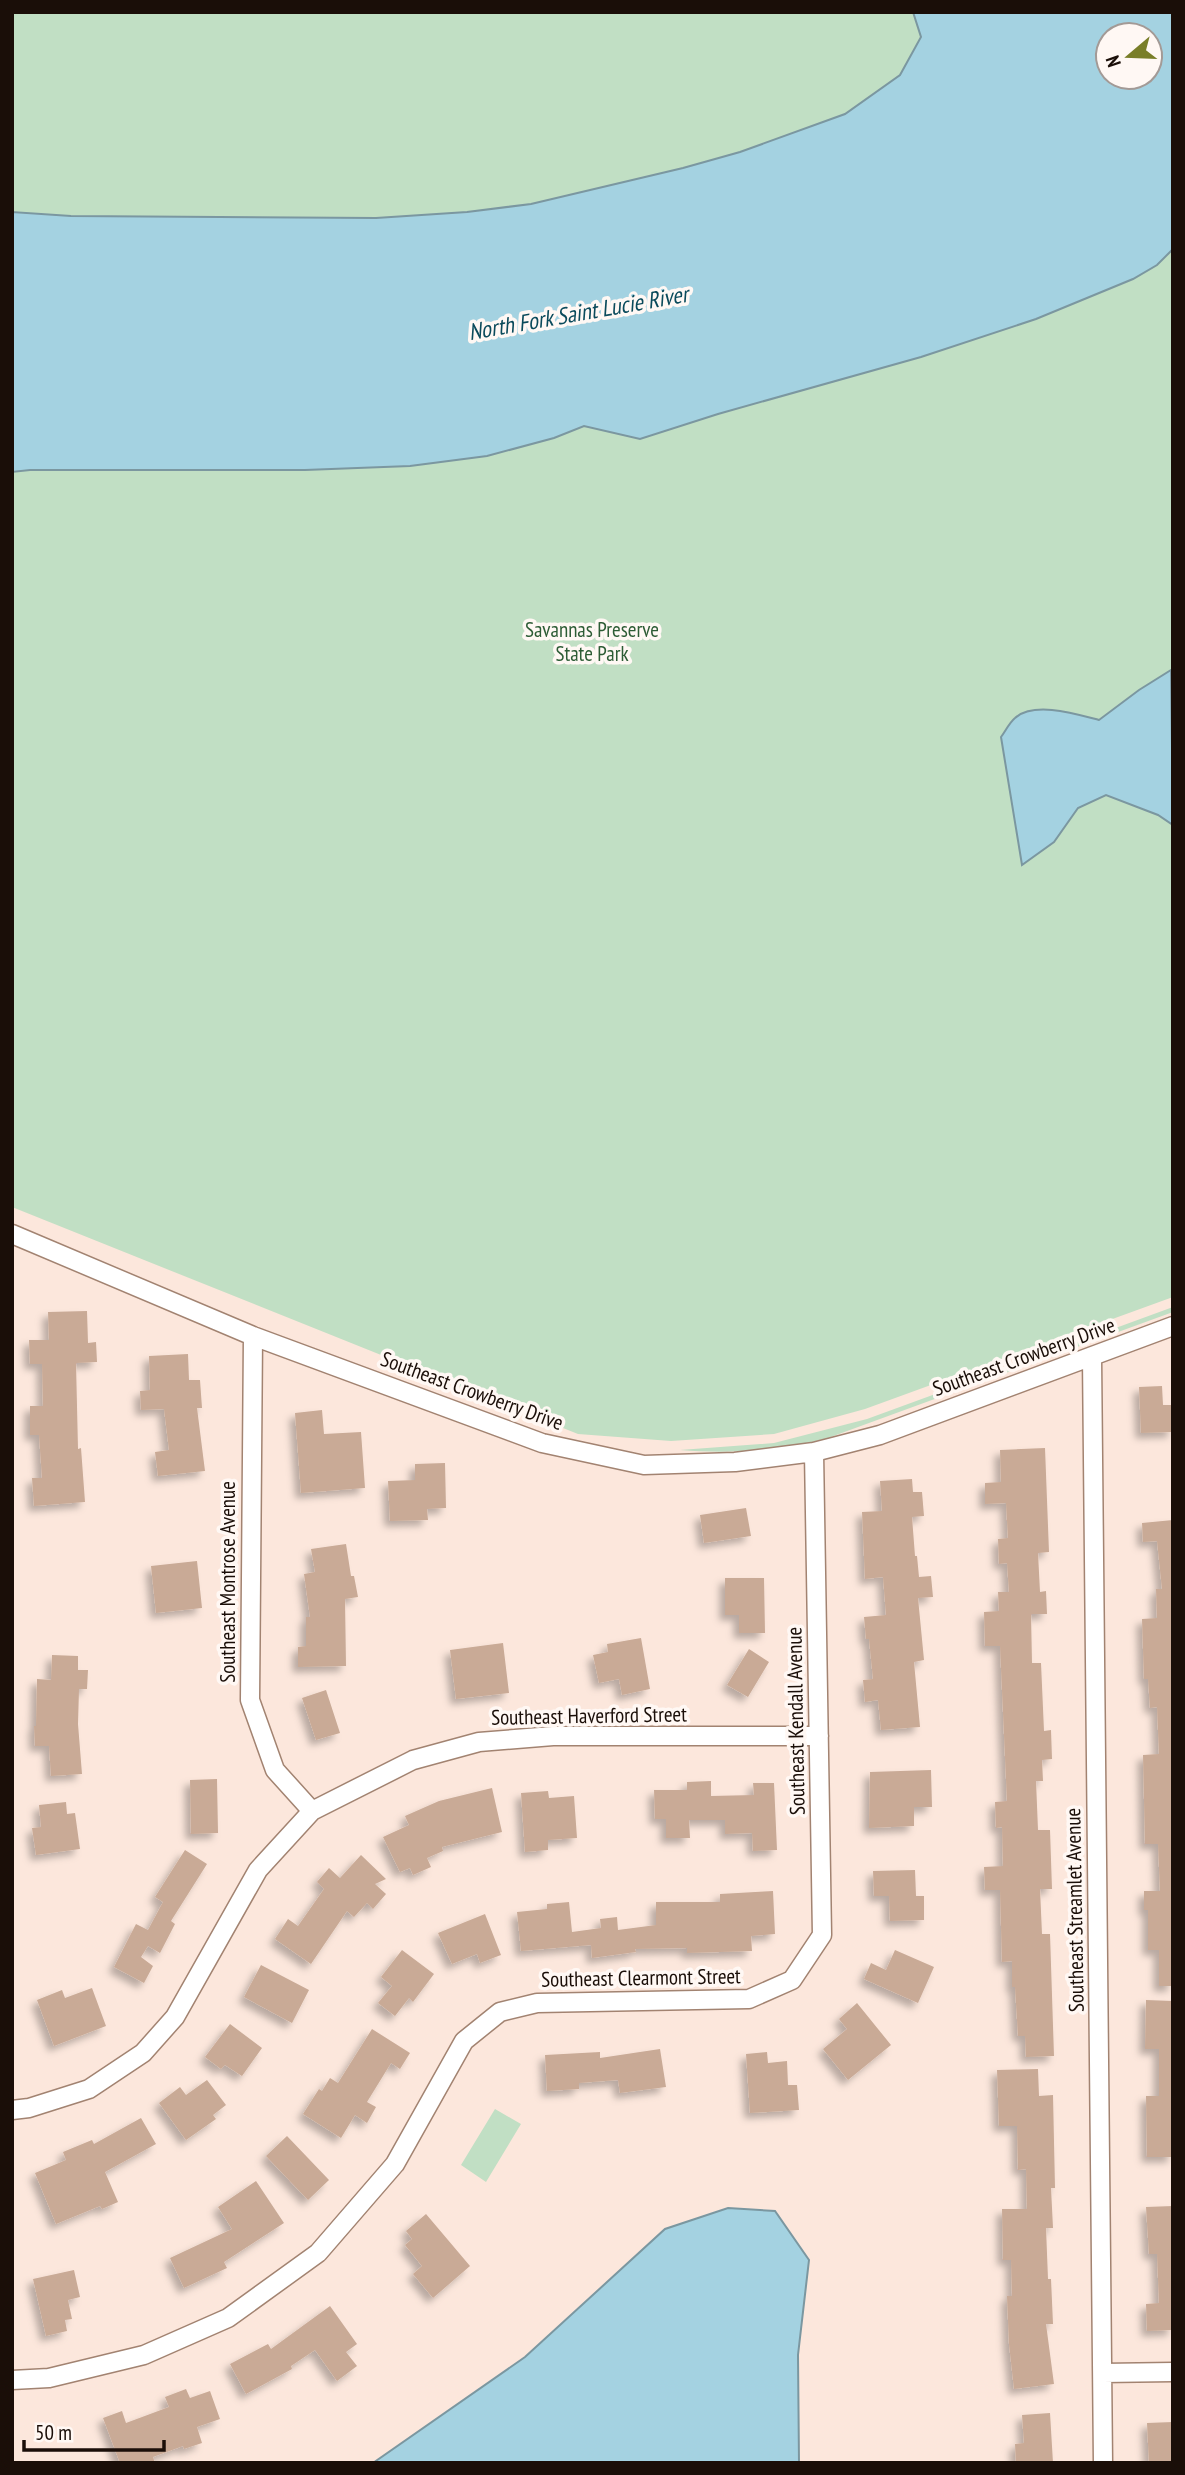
<svg xmlns="http://www.w3.org/2000/svg" width="1185" height="2475" viewBox="0 0 1185 2475" font-family="'PT Sans Narrow',sans-serif">
<style>
.green{fill:#c1dfc4;fill-rule:evenodd}
.water{fill:#a4d2e1;stroke:#7b97a0;stroke-width:2;fill-rule:evenodd}
.building{fill:#c9aa96;filter:url(#shadow)}
.lines{fill:none;stroke-linecap:round;stroke-linejoin:round}
.street-casing{stroke:#a28371;stroke-width:21}
.street{stroke:#fff;stroke-width:18}
.labels{text-anchor:middle;stroke-width:7;stroke-linejoin:round;paint-order:stroke}
.park-label{font-size:21px;fill:#2d5c35;stroke:#fff8f4}
.street-label{font-size:21px;fill:#1a0e08;stroke:#fff8f4}
.water-label{font-size:23px;font-style:italic;fill:#0a4a5b;stroke:#fff8f4}
</style>
<defs>
<filter id="shadow"><feDropShadow dx="-5.5" dy="5.5" stdDeviation="3.5" flood-color="#0004"/></filter>
</defs>
<rect width="100%" height="100%" fill="#fce7dc"/>
<!-- green -->
<path class="green" d="M 12,12 L 1173,12 L 1173,1297 L 865,1409 L 774,1434 L 671,1441 L 578,1434 L 12,1207 ZM 1108,35 L 1150,35 L 1150,77 L 1108,77 Z
M 1173,1307 L 1173,1312 L 828,1438 C 780,1451 729,1454 680,1450 L 774,1443 L 867,1419 Z
M 495,2109 L 521,2124 L 486,2182 L 461,2165 Z"/>
<!-- water -->
<path class="water" d="M 913,12 L 1173,12 L 1173,249 L 1157,265 L 1133,279 L 1036,319 L 921,357 L 718,414 L 640,439 L 584,426 L 554,438 L 487,456 L 410,466 L 305,470 L 30,470 L 12,472 L 12,212 L 71,216 L 376,218 L 467,212 L 531,204 L 683,168 L 740,152 L 845,114 L 900,75 L 921,37 ZM 1108,35 L 1150,35 L 1150,77 L 1108,77 Z
M 1171,670 L 1173,825 L 1158,815 L 1106,795 L 1078,808 L 1054,842 L 1022,865 L 1001,737 C 1005,732 1009,723 1015,718 C 1034,701 1076,714 1099,720 L 1139,690 Z
M 728,2208 L 775,2211 L 809,2260 L 798,2355 L 799,2463 L 373,2463 L 525,2357 L 665,2229 Z"/>
<!-- building -->
<path class="building" d="M 87,1311 L 88,1343 L 96,1342 L 97,1362 L 76,1363 L 78,1449 L 81,1448 L 85,1502 L 34,1506 L 32,1478 L 42,1478 L 39,1435 L 30,1435 L 30,1406 L 43,1406 L 42,1364 L 30,1364 L 29,1340 L 49,1340 L 48,1312 Z
M 188,1354 L 189,1380 L 200,1380 L 202,1408 L 197,1408 L 205,1471 L 158,1476 L 155,1452 L 169,1450 L 164,1409 L 141,1410 L 140,1391 L 150,1390 L 149,1356 Z
M 1162,1386 L 1163,1405 L 1173,1405 L 1173,1432 L 1141,1433 L 1139,1387 Z
M 322,1410 L 324,1434 L 361,1432 L 365,1488 L 301,1493 L 295,1413 Z
M 1045,1448 L 1049,1552 L 1038,1553 L 1040,1592 L 1046,1591 L 1047,1614 L 1031,1614 L 1032,1663 L 1041,1663 L 1044,1731 L 1051,1730 L 1052,1759 L 1042,1760 L 1043,1781 L 1036,1781 L 1038,1830 L 1050,1830 L 1052,1889 L 1040,1889 L 1042,1934 L 1050,1934 L 1054,2056 L 1026,2057 L 1025,2036 L 1018,2036 L 1015,1987 L 1012,1987 L 1012,1961 L 1002,1962 L 1000,1890 L 985,1890 L 984,1867 L 1003,1866 L 1002,1827 L 996,1828 L 995,1802 L 1007,1801 L 1000,1646 L 985,1646 L 984,1612 L 999,1611 L 998,1592 L 1009,1592 L 1007,1563 L 999,1564 L 998,1539 L 1008,1538 L 1006,1503 L 985,1504 L 985,1483 L 1001,1482 L 1000,1450 Z
M 445,1463 L 446,1508 L 427,1509 L 428,1520 L 390,1521 L 388,1481 L 415,1480 L 415,1464 Z
M 912,1479 L 913,1492 L 922,1492 L 924,1516 L 912,1517 L 915,1556 L 917,1556 L 919,1577 L 931,1576 L 933,1597 L 918,1598 L 924,1660 L 914,1662 L 920,1727 L 881,1730 L 878,1700 L 865,1702 L 863,1680 L 873,1679 L 869,1639 L 866,1639 L 864,1617 L 886,1615 L 883,1577 L 865,1579 L 862,1512 L 882,1511 L 880,1481 Z
M 746,1508 L 751,1536 L 704,1543 L 700,1515 Z
M 1173,1520 L 1173,1986 L 1159,1986 L 1159,1950 L 1148,1950 L 1148,1910 L 1144,1910 L 1144,1891 L 1160,1891 L 1158,1844 L 1145,1844 L 1143,1755 L 1159,1754 L 1157,1707 L 1150,1708 L 1148,1679 L 1144,1679 L 1142,1619 L 1157,1618 L 1156,1589 L 1162,1589 L 1157,1541 L 1143,1542 L 1142,1523 Z
M 346,1544 L 351,1576 L 354,1576 L 358,1597 L 345,1599 L 346,1666 L 298,1667 L 298,1647 L 306,1646 L 306,1617 L 310,1617 L 304,1574 L 315,1572 L 311,1549 Z
M 197,1561 L 202,1608 L 156,1613 L 151,1566 Z
M 725,1578 L 764,1578 L 765,1633 L 739,1633 L 739,1615 L 725,1615 Z
M 641,1638 L 650,1689 L 622,1695 L 619,1679 L 599,1683 L 593,1655 L 608,1652 L 607,1644 Z
M 503,1643 L 509,1693 L 456,1699 L 450,1650 Z
M 749,1649 L 769,1662 L 748,1697 L 727,1685 Z
M 52,1655 L 78,1656 L 78,1670 L 88,1670 L 87,1689 L 79,1689 L 78,1724 L 82,1774 L 51,1776 L 49,1746 L 35,1746 L 34,1726 L 36,1726 L 37,1679 L 51,1680 Z
M 326,1690 L 340,1733 L 316,1740 L 302,1698 Z
M 931,1770 L 932,1807 L 914,1807 L 914,1826 L 869,1828 L 870,1772 Z
M 217,1779 L 218,1833 L 191,1834 L 190,1780 Z
M 711,1781 L 711,1796 L 754,1795 L 753,1783 L 774,1783 L 777,1850 L 753,1851 L 752,1833 L 725,1834 L 725,1820 L 689,1820 L 690,1838 L 666,1838 L 666,1819 L 655,1819 L 654,1790 L 687,1790 L 687,1782 Z
M 492,1788 L 502,1832 L 442,1847 L 443,1851 L 427,1858 L 431,1867 L 413,1875 L 410,1868 L 400,1872 L 383,1837 L 409,1825 L 405,1816 L 439,1801 Z
M 548,1791 L 549,1798 L 574,1796 L 577,1838 L 548,1840 L 548,1850 L 525,1852 L 521,1793 Z
M 66,1802 L 67,1814 L 75,1813 L 80,1849 L 36,1855 L 32,1828 L 41,1827 L 39,1805 Z
M 185,1850 L 207,1864 L 171,1921 L 175,1924 L 160,1953 L 148,1946 L 141,1957 L 153,1966 L 144,1983 L 114,1967 L 136,1924 L 148,1930 L 163,1902 L 155,1897 Z
M 361,1855 L 386,1879 L 375,1884 L 386,1894 L 373,1909 L 367,1903 L 354,1917 L 347,1911 L 311,1964 L 275,1939 L 288,1919 L 298,1926 L 324,1889 L 317,1882 L 329,1868 L 340,1878 Z
M 915,1870 L 916,1896 L 924,1896 L 924,1920 L 890,1921 L 889,1896 L 874,1896 L 873,1871 Z
M 773,1891 L 775,1934 L 751,1936 L 752,1951 L 687,1953 L 687,1948 L 635,1949 L 636,1952 L 592,1958 L 591,1945 L 521,1951 L 517,1912 L 547,1909 L 547,1904 L 569,1902 L 572,1932 L 601,1928 L 600,1919 L 617,1917 L 618,1930 L 656,1925 L 656,1902 L 720,1902 L 720,1894 Z
M 485,1914 L 501,1955 L 480,1963 L 477,1954 L 452,1964 L 438,1933 Z
M 402,1950 L 434,1974 L 413,2002 L 409,1998 L 395,2016 L 378,2003 L 392,1986 L 381,1977 Z
M 895,1950 L 934,1967 L 918,2003 L 864,1979 L 871,1963 L 886,1970 Z
M 261,1965 L 309,1990 L 292,2023 L 244,1997 Z
M 92,1988 L 106,2026 L 54,2046 L 37,2000 L 62,1990 L 65,1998 Z
M 1146,2000 L 1173,2001 L 1173,2157 L 1147,2157 L 1146,2096 L 1159,2096 L 1159,2049 L 1145,2049 Z
M 857,2003 L 891,2045 L 848,2080 L 823,2049 L 847,2029 L 839,2019 Z
M 230,2024 L 262,2048 L 242,2076 L 225,2065 L 221,2069 L 205,2057 Z
M 372,2029 L 410,2053 L 400,2069 L 391,2063 L 367,2102 L 376,2107 L 367,2123 L 355,2115 L 341,2138 L 303,2114 L 319,2089 L 322,2091 L 330,2078 L 338,2083 Z
M 660,2049 L 666,2087 L 620,2093 L 618,2080 L 579,2083 L 579,2089 L 547,2091 L 545,2055 L 600,2052 L 600,2058 Z
M 767,2052 L 768,2063 L 787,2061 L 788,2085 L 797,2085 L 799,2110 L 750,2113 L 746,2054 Z
M 1038,2069 L 1039,2096 L 1053,2095 L 1055,2188 L 1051,2188 L 1053,2228 L 1046,2228 L 1048,2279 L 1051,2279 L 1053,2324 L 1046,2324 L 1054,2384 L 1014,2389 L 1009,2344 L 1007,2296 L 1012,2296 L 1011,2260 L 1003,2260 L 1002,2209 L 1027,2209 L 1026,2169 L 1018,2170 L 1017,2126 L 999,2126 L 997,2070 Z
M 207,2080 L 226,2105 L 213,2115 L 216,2119 L 186,2140 L 159,2103 L 180,2087 L 186,2095 Z
M 141,2118 L 156,2144 L 105,2172 L 118,2202 L 102,2209 L 100,2206 L 56,2224 L 35,2173 L 66,2160 L 63,2152 L 92,2140 L 94,2144 Z
M 287,2136 L 329,2180 L 308,2200 L 266,2156 Z
M 256,2181 L 284,2223 L 224,2262 L 227,2268 L 184,2288 L 170,2258 L 232,2229 L 218,2207 Z
M 1173,2206 L 1173,2330 L 1147,2331 L 1146,2304 L 1159,2303 L 1157,2254 L 1149,2254 L 1146,2207 Z
M 426,2214 L 470,2266 L 433,2298 L 413,2274 L 422,2266 L 405,2245 L 412,2239 L 406,2231 Z
M 74,2270 L 80,2297 L 68,2300 L 72,2319 L 65,2320 L 67,2331 L 46,2336 L 33,2279 Z
M 330,2306 L 357,2344 L 346,2352 L 357,2366 L 337,2381 L 315,2350 L 291,2366 L 292,2369 L 246,2394 L 230,2364 L 268,2344 L 271,2349 Z
M 186,2389 L 190,2398 L 210,2391 L 220,2419 L 197,2427 L 202,2443 L 184,2449 L 183,2446 L 153,2457 L 155,2463 L 120,2463 L 103,2418 L 122,2411 L 126,2423 L 169,2407 L 165,2397 Z
M 1050,2413 L 1053,2463 L 1016,2463 L 1015,2444 L 1024,2443 L 1022,2415 Z
M 1173,2422 L 1173,2463 L 1149,2463 L 1147,2423 Z"/>
<g class="lines">
<defs>
<path id="street" d="M 12,1234 L 253,1336 L 542,1443 L 644,1465 L 735,1462 L 814,1452 L 880,1435 L 1173,1326
M 253,1336 L 250,1700 L 275,1770 L 312,1811
M 1092,1357 L 1103,2463
M 12,2110 L 29,2108 L 89,2089 L 143,2053 L 175,2017 L 258,1870 L 312,1811 L 413,1760 L 479,1742 L 553,1736 L 819,1736
M 1103,2373 L 1173,2372
M 12,2380 L 49,2378 L 144,2355 L 228,2318 L 318,2253 L 395,2164 L 464,2041 L 500,2012 L 537,2003 L 749,1999 L 792,1980 L 822,1935 L 814,1452"/>
</defs>
<!-- street casing -->
<use href="#street" class="street-casing"/>
<!-- street -->
<use href="#street" class="street"/>
</g>
<g class="labels">
<!-- park labels -->
<g class="park-label">
<text x="592" y="637">Savannas Preserve<tspan x="592" dy="24">State Park</tspan></text>
</g>
<!-- street labels -->
<g class="street-label">
<text transform="translate(1024 1357) rotate(-20)" y="7">Southeast Crowberry Drive</text>
<text transform="translate(472 1391) rotate(20)" y="7">Southeast Crowberry Drive</text>
<text transform="translate(228 1582) rotate(-90)" y="7">Southeast Montrose Avenue</text>
<text transform="translate(589 1716) rotate(-1)" y="7">Southeast Haverford Street</text>
<text transform="translate(796 1721) rotate(-91)" y="7">Southeast Kendall Avenue</text>
<text transform="translate(1075 1910) rotate(-91)" y="7">Southeast Streamlet Avenue</text>
<text transform="translate(641 1978) rotate(-1)" y="7">Southeast Clearmont Street</text>
</g>
<!-- water labels -->
<g class="water-label">
<text transform="translate(578 313) rotate(-10)" y="8">North Fork Saint Lucie River</text>
</g>
</g>
<!-- border -->
<rect width="1185" height="2475" fill="none" stroke="#1a0e08" stroke-width="28"/>
<!-- north arrow -->
<g transform="translate(1129 56) rotate(251)"><circle r="33" fill="#fff8f4" stroke="#a39a96" stroke-width="2"/>
<path d="M0-5L12 26L0 18L-12 26Z" fill="#797e28"/>
<text y="-10" font-size="19" font-weight="bold" text-anchor="middle" fill="#1a0e08">N</text>
</g>
<!-- scale -->
<path d="M24 2440v10h140v-10" fill="none" stroke="#1a0e08" stroke-width="3.5"/>
<text x="35" y="2440" font-size="21" fill="#1a0e08" stroke="#fff8f4" stroke-width="5" paint-order="stroke">50 m</text>
</svg>
